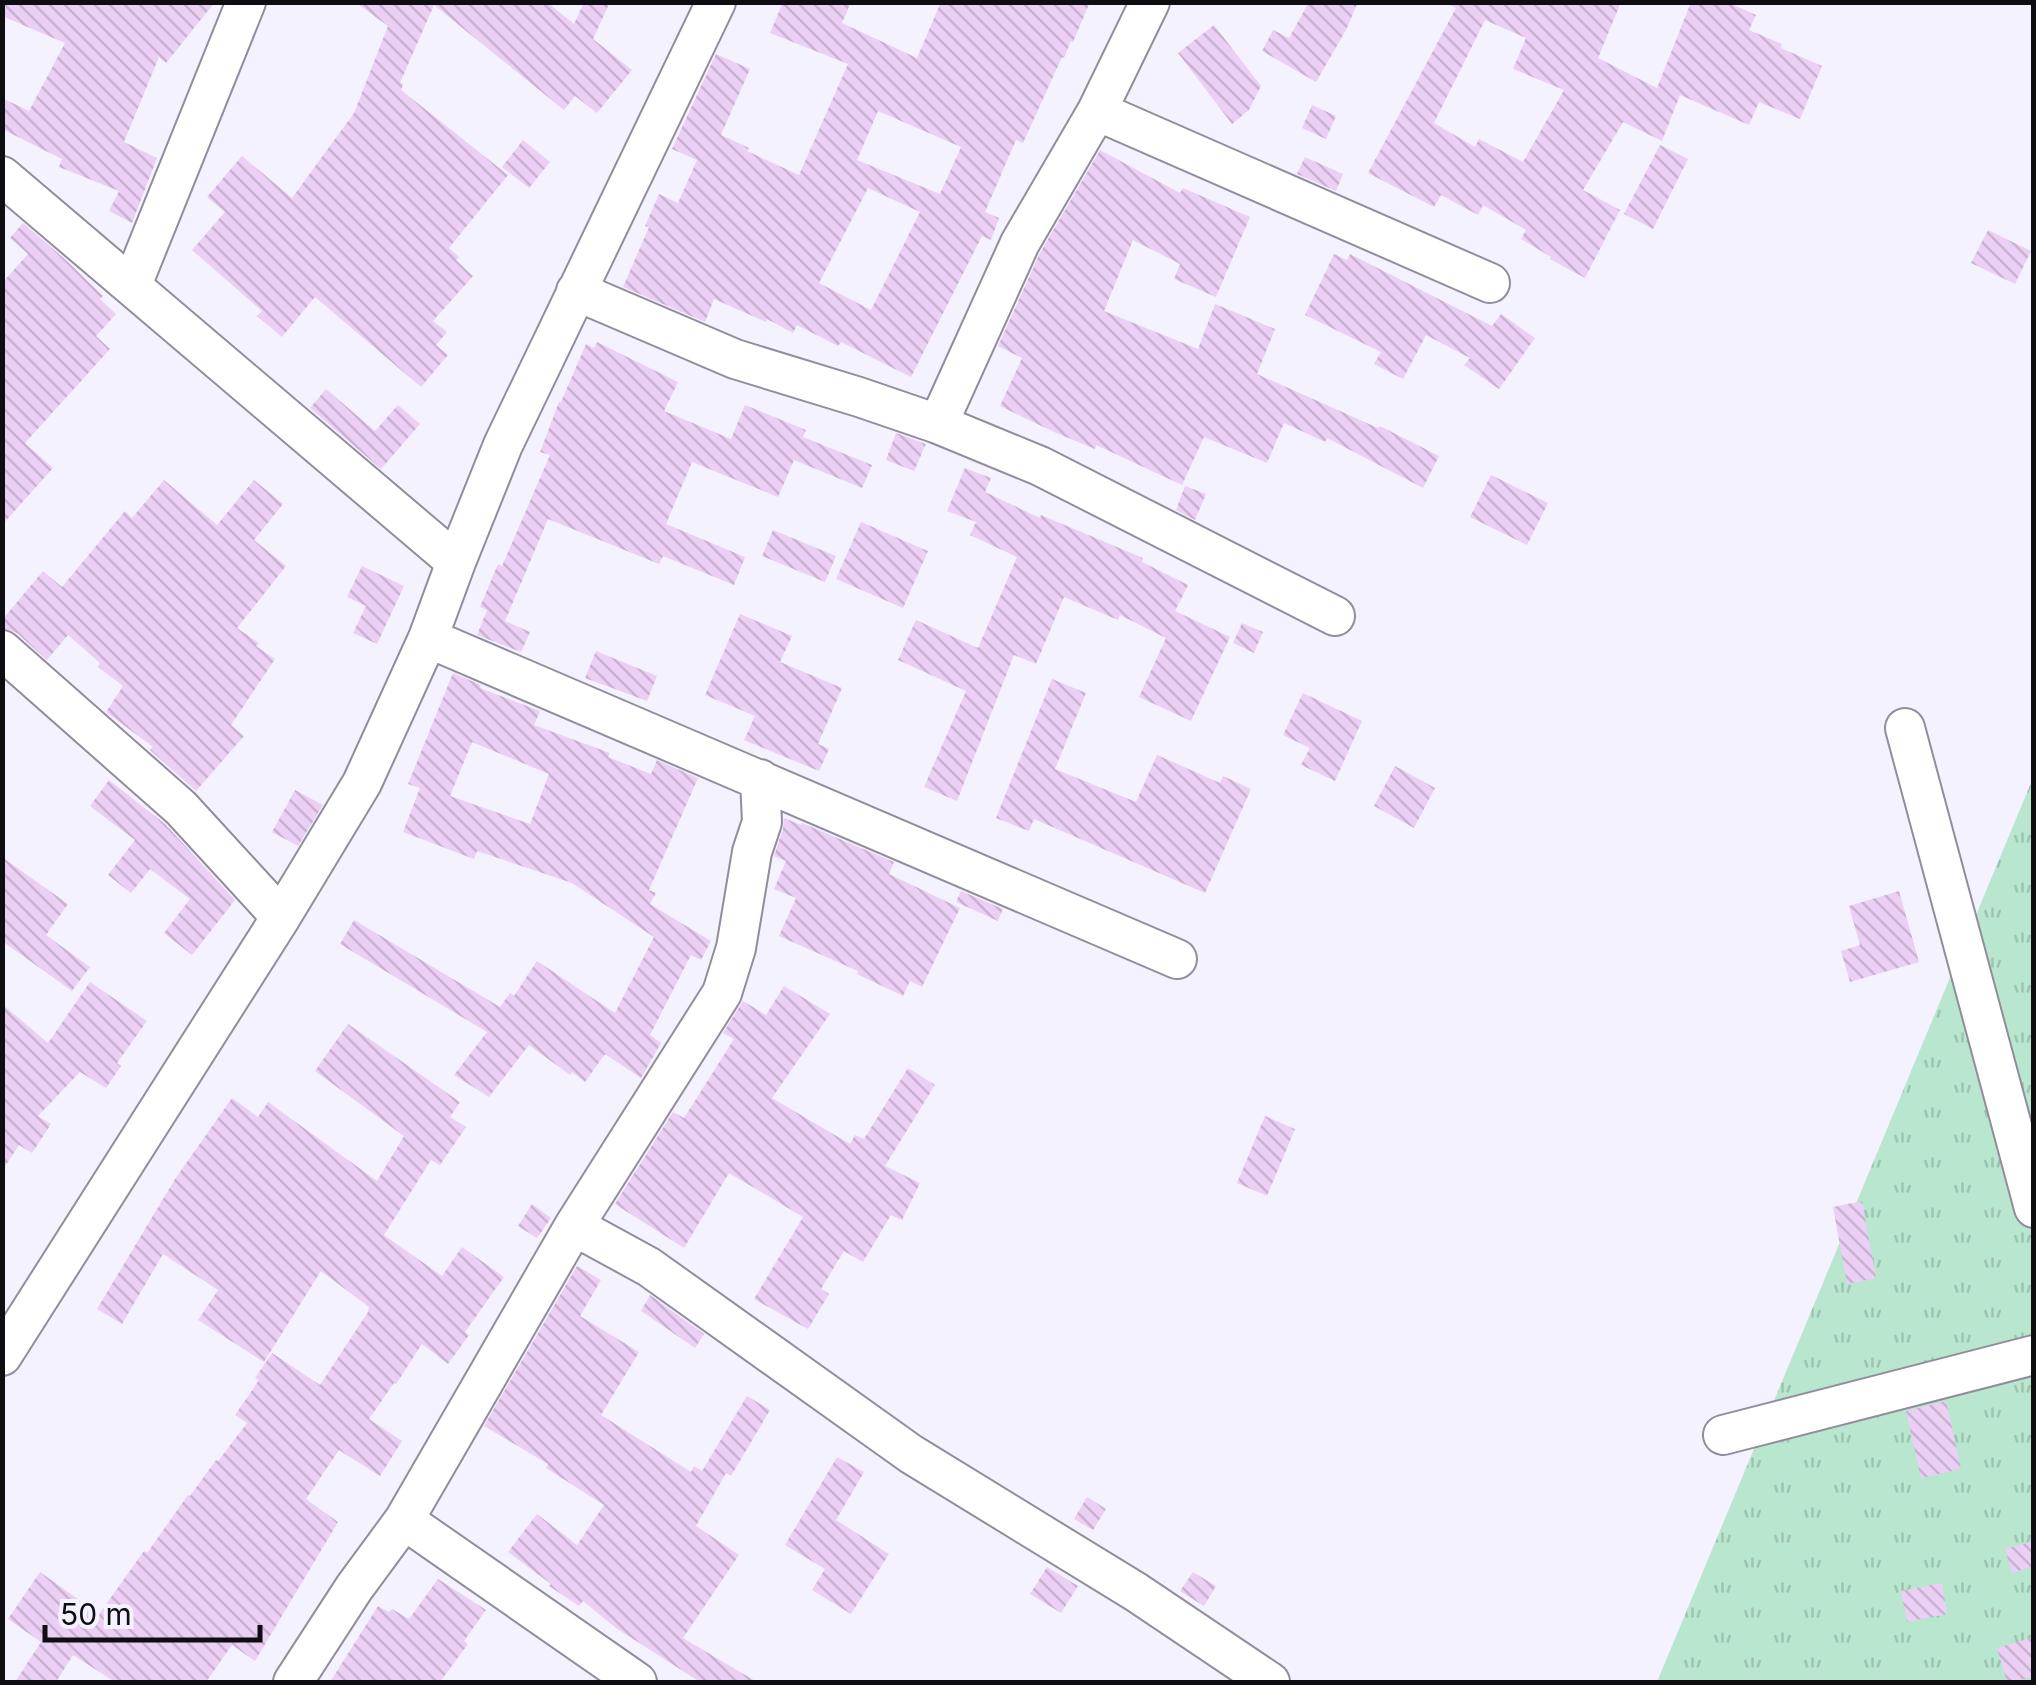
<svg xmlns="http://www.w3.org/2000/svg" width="2036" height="1685" viewBox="0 0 2036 1685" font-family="Inter,sans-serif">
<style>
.grass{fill:url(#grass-tufts)}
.building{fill:url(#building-back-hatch);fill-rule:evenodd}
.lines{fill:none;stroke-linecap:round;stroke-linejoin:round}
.minor-casing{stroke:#918d9c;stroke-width:42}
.minor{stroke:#fff;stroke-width:38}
</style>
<defs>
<pattern id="grass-tufts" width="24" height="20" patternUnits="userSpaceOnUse" patternTransform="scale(2.5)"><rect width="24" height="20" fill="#b8e6cf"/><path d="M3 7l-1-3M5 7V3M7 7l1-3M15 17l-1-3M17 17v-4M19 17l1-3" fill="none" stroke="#9dc4b1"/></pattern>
<pattern id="building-back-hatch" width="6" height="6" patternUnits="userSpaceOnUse" patternTransform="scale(2.5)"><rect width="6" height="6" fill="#ebcff5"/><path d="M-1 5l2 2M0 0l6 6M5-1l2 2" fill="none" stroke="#c8b1d1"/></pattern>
</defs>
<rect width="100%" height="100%" fill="#f5f2ff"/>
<!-- grass -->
<path class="grass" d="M 2033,778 L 2033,1682 L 1657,1682 Z"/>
<!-- building -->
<path class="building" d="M 2,2 L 215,2 L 166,63 L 159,57 L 124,142 L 157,158 L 132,223 L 109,211 L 119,191 L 59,167 L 62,159 L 2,129 L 2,98 L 29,111 L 65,43 L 2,16 Z
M 355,2 L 547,2 L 574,24 L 584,2 L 610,2 L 593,39 L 632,70 L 597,113 L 575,96 L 564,110 L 434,5 L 400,83 L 403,84 L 401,90 L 508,175 L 449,248 L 459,257 L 456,260 L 473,276 L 433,321 L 447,332 L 436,345 L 448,355 L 421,387 L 315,297 L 282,337 L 257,316 L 262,311 L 192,250 L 225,212 L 207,197 L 242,156 L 292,198 L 354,113 L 388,26 Z
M 783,2 L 851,2 L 842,23 L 917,58 L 941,2 L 1090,2 L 1073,42 L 1071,41 L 1064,58 L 1062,57 L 1023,143 L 1016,140 L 985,212 L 999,218 L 991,240 L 982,236 L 911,377 L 841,342 L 838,346 L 797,325 L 793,333 L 767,319 L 766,322 L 714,299 L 705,322 L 623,287 L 649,227 L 645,226 L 659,194 L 678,203 L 697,160 L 672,149 L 716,54 L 750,69 L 721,135 L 749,148 L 747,151 L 799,175 L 848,64 L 770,33 ZM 878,111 L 961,147 L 940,194 L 857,160 ZM 868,188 L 920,212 L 871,310 L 819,283 Z
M 1309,2 L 1358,2 L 1346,30 L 1316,82 L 1262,51 L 1273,30 L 1289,38 Z
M 1444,2 L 1621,2 L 1598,58 L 1657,88 L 1691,2 L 1727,2 L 1756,15 L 1749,30 L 1782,44 L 1781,48 L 1822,66 L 1800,119 L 1759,102 L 1749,125 L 1680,95 L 1662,141 L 1623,122 L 1583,190 L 1620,210 L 1585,278 L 1550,259 L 1551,257 L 1521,239 L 1526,230 L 1483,205 L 1478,215 L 1441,195 L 1434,207 L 1368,173 L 1456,8 ZM 1485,20 L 1526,38 L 1513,69 L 1564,90 L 1523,162 L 1479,139 L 1475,147 L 1434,123 Z
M 1214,25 L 1261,86 L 1249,110 L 1232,124 L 1178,53 Z
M 1312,105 L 1336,116 L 1326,139 L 1302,128 Z
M 523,140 L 550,162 L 529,188 L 502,167 Z
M 1660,145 L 1688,159 L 1653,229 L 1624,214 Z
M 1100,150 L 1180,193 L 1183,188 L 1250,217 L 1216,297 L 1174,279 L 1180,264 L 1133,240 L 1104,311 L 1198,349 L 1215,304 L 1275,329 L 1257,374 L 1378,428 L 1380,426 L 1439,456 L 1423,488 L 1327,438 L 1325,442 L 1284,423 L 1267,463 L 1204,437 L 1182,485 L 1096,445 L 1095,449 L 1054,432 L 1000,406 L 1022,358 L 998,346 L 1040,253 Z
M 1305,157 L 1343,174 L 1336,191 L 1297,174 Z
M 23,223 L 67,261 L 103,296 L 100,299 L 116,314 L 96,336 L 110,349 L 25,443 L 53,468 L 2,525 L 2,283 L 28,254 L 10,238 Z
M 1988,230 L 2031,251 L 2015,284 L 1971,263 Z
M 1334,254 L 1347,260 L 1350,254 L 1492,326 L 1501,314 L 1535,338 L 1499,389 L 1464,365 L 1470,358 L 1426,335 L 1403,379 L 1374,364 L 1381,352 L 1305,315 Z
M 597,342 L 678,382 L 664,411 L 731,439 L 745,405 L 806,430 L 803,437 L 872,465 L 862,488 L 794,460 L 778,497 L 692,462 L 666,524 L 745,557 L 734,585 L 663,556 L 659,564 L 548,519 L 505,621 L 530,632 L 521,652 L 477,635 L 487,610 L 480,607 L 498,564 L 502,566 L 550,455 L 540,452 L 559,402 L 561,402 L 586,344 L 594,348 Z
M 326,389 L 375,431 L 398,405 L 420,424 L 381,469 L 310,408 Z
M 896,433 L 926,444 L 914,471 L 886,460 Z
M 965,468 L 991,478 L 985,492 L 1040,518 L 1041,515 L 1143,558 L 1142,562 L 1188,585 L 1175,611 L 1230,637 L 1191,721 L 1139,697 L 1166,638 L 1120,615 L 1118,620 L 1064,597 L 1036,664 L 1014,655 L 957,801 L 924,787 L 966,691 L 898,660 L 916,620 L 978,648 L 1017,557 L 970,535 L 976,522 L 947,511 Z
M 1491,475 L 1548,503 L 1527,545 L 1470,517 Z
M 164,480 L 217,525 L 254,480 L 283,504 L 254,540 L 286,566 L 237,628 L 259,643 L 256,646 L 275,659 L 231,725 L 244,736 L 196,791 L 150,750 L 153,747 L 106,712 L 123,686 L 98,667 L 100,663 L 68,635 L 47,660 L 17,633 L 2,628 L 2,620 L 43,571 L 62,587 L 125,511 L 132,518 Z
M 1185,486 L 1206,494 L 1195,520 L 1176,510 Z
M 861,522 L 928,551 L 903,608 L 836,579 Z
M 773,530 L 836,556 L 825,582 L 762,556 Z
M 362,566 L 404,586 L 377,644 L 353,633 L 366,606 L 347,597 Z
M 740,614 L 792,636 L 780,662 L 842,688 L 818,744 L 829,749 L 819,771 L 744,740 L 755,716 L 705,695 Z
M 1242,623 L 1263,632 L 1254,653 L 1233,643 Z
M 596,651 L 657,676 L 647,701 L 585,678 Z
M 453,673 L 481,685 L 480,688 L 540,711 L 534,725 L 610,753 L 608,757 L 651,774 L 657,760 L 698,778 L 649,890 L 656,893 L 650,904 L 711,941 L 701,960 L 691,955 L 650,1035 L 661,1043 L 641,1078 L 605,1054 L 585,1082 L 572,1072 L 570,1075 L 529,1045 L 489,1097 L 454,1075 L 487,1032 L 340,944 L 354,920 L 500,1007 L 510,993 L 514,996 L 537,961 L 615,1013 L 654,937 L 572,883 L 477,851 L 474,859 L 403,832 L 420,788 L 408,784 ZM 472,742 L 549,774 L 530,824 L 450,796 Z
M 1052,679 L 1086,693 L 1055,769 L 1136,802 L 1157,755 L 1220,783 L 1223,776 L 1251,789 L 1205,893 L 1034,819 L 1029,831 L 996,818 Z
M 1303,693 L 1362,721 L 1335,781 L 1301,765 L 1310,748 L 1283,735 Z
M 1395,766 L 1435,788 L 1414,828 L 1374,806 Z
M 109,780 L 165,824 L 235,900 L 192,955 L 164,933 L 190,899 L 150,869 L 131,893 L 108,875 L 135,840 L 90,806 Z
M 295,790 L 323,805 L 298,846 L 272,832 Z
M 784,818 L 801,825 L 802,823 L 894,862 L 889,874 L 960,908 L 922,987 L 910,981 L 903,996 L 857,974 L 858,971 L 779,936 L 796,898 L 774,889 L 786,861 L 774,856 L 783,829 Z
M 2,857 L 68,904 L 46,935 L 90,967 L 72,991 L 2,941 Z
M 961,891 L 1003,909 L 998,921 L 956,902 Z
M 1899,891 L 1919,962 L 1850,982 L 1841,951 L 1860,945 L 1849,906 Z
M 90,982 L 147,1021 L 117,1063 L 121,1066 L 106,1088 L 80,1072 L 38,1116 L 51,1124 L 32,1153 L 19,1145 L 2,1171 L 2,1004 L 48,1043 Z
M 784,986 L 830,1014 L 772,1098 L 850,1144 L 855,1135 L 864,1139 L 908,1068 L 935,1085 L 885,1166 L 920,1183 L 902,1220 L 891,1215 L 863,1262 L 844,1251 L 821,1289 L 829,1294 L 808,1329 L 754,1299 L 803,1217 L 729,1173 L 684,1248 L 615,1204 L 673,1112 L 684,1118 L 734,1039 L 723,1033 L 743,1001 L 766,1015 Z
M 348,1024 L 460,1102 L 450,1117 L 466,1127 L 440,1165 L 431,1160 L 384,1235 L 442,1276 L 462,1247 L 504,1277 L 465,1332 L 469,1335 L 448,1364 L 422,1344 L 396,1384 L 394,1383 L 369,1419 L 402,1441 L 380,1476 L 339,1450 L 306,1499 L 338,1522 L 255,1661 L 232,1645 L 206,1682 L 115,1682 L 73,1655 L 56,1682 L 15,1682 L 41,1642 L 8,1619 L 40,1572 L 99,1614 L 144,1551 L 147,1553 L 188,1495 L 190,1496 L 216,1460 L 218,1461 L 247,1423 L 235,1415 L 259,1380 L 255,1378 L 272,1353 L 320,1385 L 368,1312 L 369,1307 L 321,1271 L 264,1362 L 198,1320 L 218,1290 L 163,1254 L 122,1324 L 97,1309 L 175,1179 L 232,1098 L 258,1117 L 268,1102 L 377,1181 L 404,1136 L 315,1071 Z
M 1265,1116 L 1295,1129 L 1267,1196 L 1237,1183 Z
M 1862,1201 L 1876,1278 L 1847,1284 L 1833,1207 Z
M 532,1204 L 551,1218 L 537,1238 L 518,1226 Z
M 577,1266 L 601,1280 L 580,1316 L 639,1352 L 601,1415 L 691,1472 L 694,1466 L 702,1471 L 747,1396 L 770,1410 L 731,1476 L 726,1473 L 696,1526 L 739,1555 L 683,1638 L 757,1682 L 700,1682 L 616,1628 L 583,1601 L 579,1606 L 549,1586 L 551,1584 L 508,1552 L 537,1514 L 577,1545 L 604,1505 L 546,1468 L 548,1464 L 484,1426 Z
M 650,1295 L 704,1334 L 695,1348 L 641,1311 Z
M 1946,1401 L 1961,1469 L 1921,1478 L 1906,1411 Z
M 837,1457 L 864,1472 L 836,1520 L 889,1554 L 851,1614 L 812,1590 L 825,1569 L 785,1545 Z
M 1087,1497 L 1106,1509 L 1093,1530 L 1074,1519 Z
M 2034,1541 L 2034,1566 L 2012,1573 L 2005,1549 Z
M 1047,1567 L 1078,1586 L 1061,1613 L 1030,1594 Z
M 1193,1572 L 1216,1586 L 1204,1606 L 1180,1591 Z
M 438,1579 L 486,1610 L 464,1641 L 468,1644 L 440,1682 L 330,1682 L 378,1606 L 389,1612 L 392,1609 L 409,1619 Z
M 1942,1583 L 1947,1614 L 1907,1622 L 1901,1591 Z
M 2034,1637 L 2034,1677 L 2007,1682 L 1997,1648 Z"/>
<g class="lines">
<defs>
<path id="minor" d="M 1097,111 L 1490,283
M 2,176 L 456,562
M 132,285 L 246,2
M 576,291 L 735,359 L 859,397 L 938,424 L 1040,466 L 1335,616
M 938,424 L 1020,243 L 1097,111 L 1150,2
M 428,638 L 1177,959
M 2,650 L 181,808 L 281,917
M 1905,728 L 2034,1208
M 574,1226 L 649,1267 L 911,1454 L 1136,1592 L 1270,1682
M 2,1356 L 281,917 L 362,783 L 428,638 L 456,562 L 503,445 L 716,2
M 1723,1435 L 2034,1355
M 404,1520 L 637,1682
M 293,1682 L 354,1588 L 404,1520 L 574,1226 L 722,993 L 736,948 L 752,852 L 762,822 L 760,779"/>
</defs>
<!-- minor casing -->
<use href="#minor" class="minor-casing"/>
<!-- minor -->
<use href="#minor" class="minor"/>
</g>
<!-- border -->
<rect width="2036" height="1685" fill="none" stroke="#0e0d12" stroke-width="10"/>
<!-- scale -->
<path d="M45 1625v15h215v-15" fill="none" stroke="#0e0d12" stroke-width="5"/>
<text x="60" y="1625" font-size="30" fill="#0e0d12" stroke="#f5f2ff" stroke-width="8" paint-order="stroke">50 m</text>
</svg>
